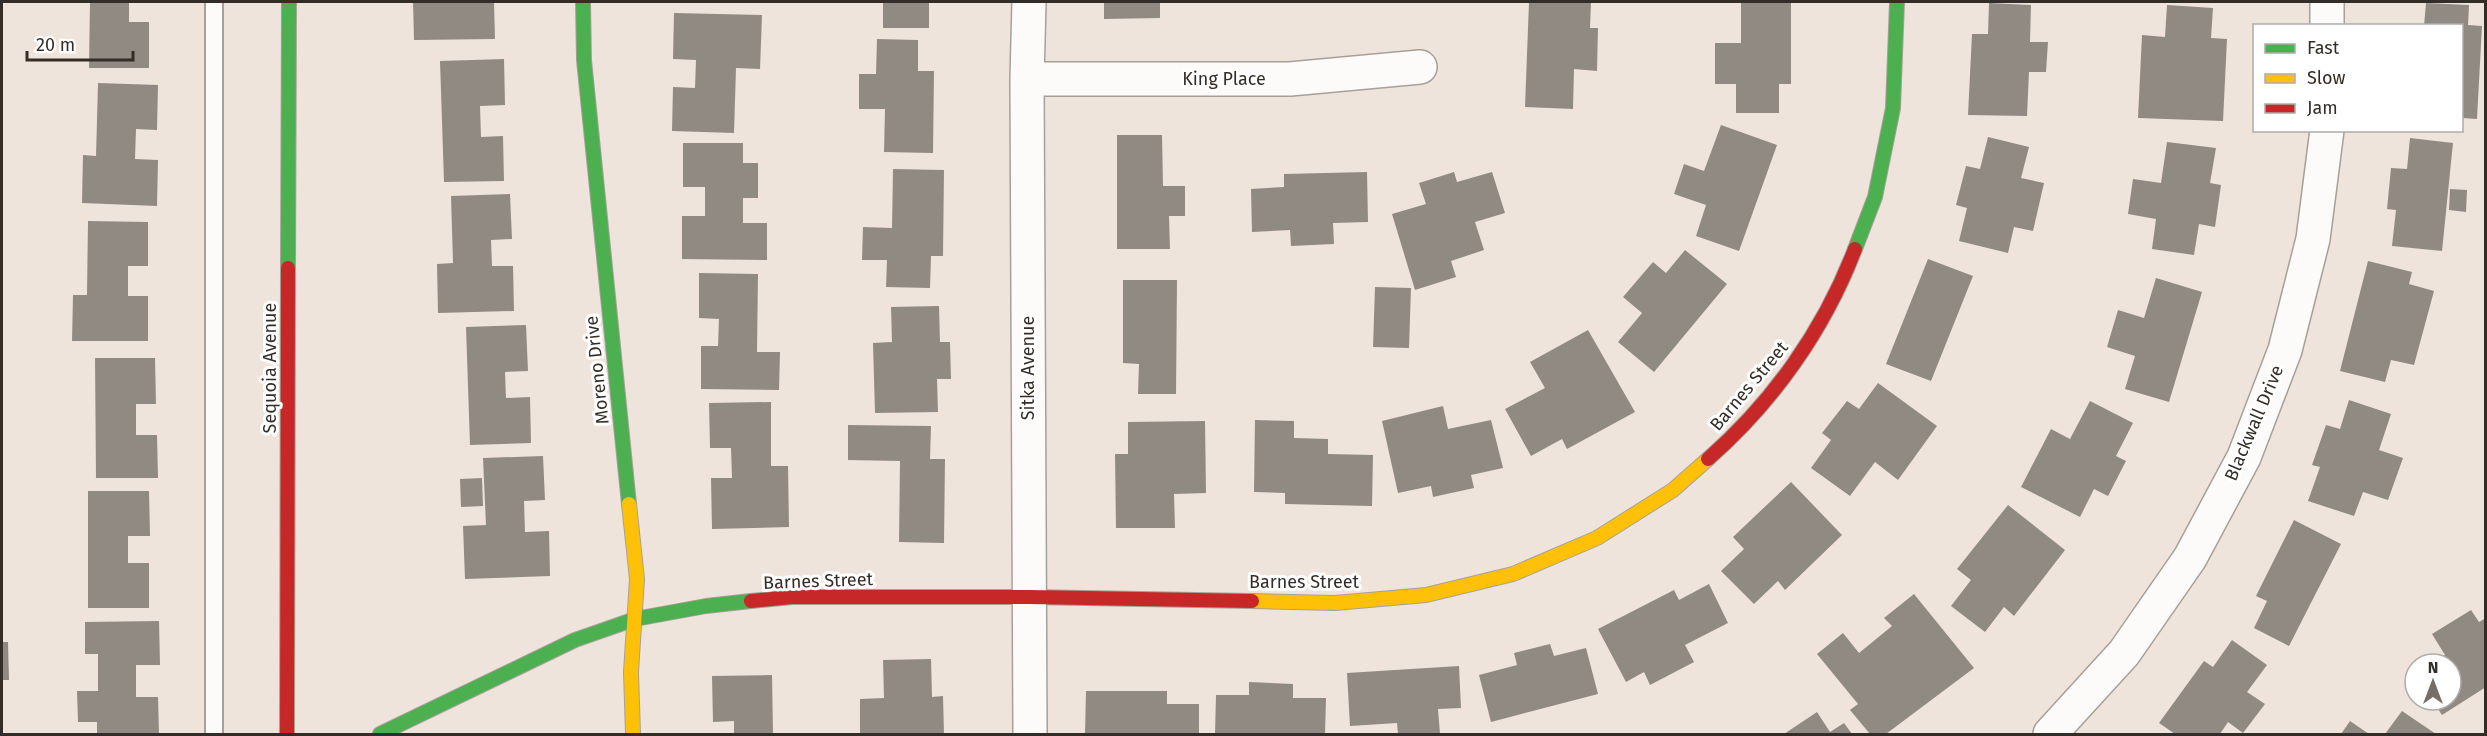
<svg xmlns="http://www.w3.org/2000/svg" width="2487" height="736" viewBox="0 0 2487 736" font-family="'Fira Sans',sans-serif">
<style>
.building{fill:#918a83}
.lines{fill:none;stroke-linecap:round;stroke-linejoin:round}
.lane-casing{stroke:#a7a099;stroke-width:20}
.street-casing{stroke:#a7a099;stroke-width:36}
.fast-casing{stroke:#a7a099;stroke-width:16}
.slow-casing{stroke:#a7a099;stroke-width:16}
.jam-casing{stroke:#a7a099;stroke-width:16}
.lane{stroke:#fcfbfa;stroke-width:16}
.street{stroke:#fcfbfa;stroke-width:33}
.fast{stroke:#4caf50;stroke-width:14}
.slow{stroke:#ffc107;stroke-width:14}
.jam{stroke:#c62828;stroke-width:14}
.labels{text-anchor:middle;stroke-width:6;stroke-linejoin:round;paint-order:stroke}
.street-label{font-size:18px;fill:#342d27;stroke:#fff}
</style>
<rect width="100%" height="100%" fill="#eee4dc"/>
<!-- building -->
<path class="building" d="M 90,2 L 129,2 L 129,22 L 149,22 L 149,68 L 89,68 Z
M 413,2 L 494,2 L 495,39 L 414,40 Z
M 883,2 L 929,2 L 929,28 L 883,28 Z
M 1104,2 L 1160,2 L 1160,18 L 1104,19 Z
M 1529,2 L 1591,2 L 1590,28 L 1598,28 L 1597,71 L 1574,69 L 1573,109 L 1525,107 Z
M 1741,2 L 1791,2 L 1791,84 L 1779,84 L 1779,113 L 1736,113 L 1736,84 L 1715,84 L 1715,43 L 1741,43 Z
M 1989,3 L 2031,5 L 2030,42 L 2048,42 L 2046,72 L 2029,72 L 2027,116 L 1968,115 L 1972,34 L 1988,34 Z
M 2426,3 L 2469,5 L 2468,25 L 2482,26 L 2477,119 L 2462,118 L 2462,26 L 2424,26 Z
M 2167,5 L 2213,8 L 2211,38 L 2227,39 L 2223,121 L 2138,118 L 2142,35 L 2165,37 Z
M 674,13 L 762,15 L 760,69 L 736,68 L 734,133 L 672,131 L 673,87 L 695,88 L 696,60 L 673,59 Z
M 877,39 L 918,40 L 918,71 L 934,71 L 933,153 L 884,152 L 885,109 L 859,109 L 859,74 L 876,74 Z
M 504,59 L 505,105 L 480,106 L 481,137 L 503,136 L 504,181 L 444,182 L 440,61 Z
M 98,83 L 158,85 L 157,130 L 136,129 L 135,159 L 158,160 L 157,206 L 82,203 L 83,155 L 96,156 Z
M 1721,125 L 1777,145 L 1739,251 L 1696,236 L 1706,205 L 1674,194 L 1684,164 L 1704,171 Z
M 1117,135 L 1162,135 L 1163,186 L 1185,186 L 1185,216 L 1169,216 L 1170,249 L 1117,249 Z
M 1988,137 L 2029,147 L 2021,178 L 2044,183 L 2033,231 L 2014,227 L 2008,253 L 1959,241 L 1967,208 L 1956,205 L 1966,166 L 1980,169 Z
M 2410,138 L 2453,143 L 2442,251 L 2392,246 L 2396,210 L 2387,209 L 2391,168 L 2407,169 Z
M 2167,142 L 2216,148 L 2210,183 L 2221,185 L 2215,227 L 2199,224 L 2194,255 L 2152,249 L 2156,219 L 2128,214 L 2133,179 L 2161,183 Z
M 683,143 L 743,143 L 743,163 L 758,163 L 758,198 L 743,198 L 743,223 L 767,223 L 767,260 L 682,259 L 682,216 L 705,216 L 705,187 L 683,187 Z
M 893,169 L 944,170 L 943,256 L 931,256 L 930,288 L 886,287 L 887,260 L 862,260 L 863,227 L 892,228 Z
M 1367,172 L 1368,222 L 1333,223 L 1334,244 L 1291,246 L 1290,230 L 1252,232 L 1251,189 L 1284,187 L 1284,174 Z
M 1454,172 L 1457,182 L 1492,172 L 1505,213 L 1475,222 L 1484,250 L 1451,261 L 1456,277 L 1415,290 L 1392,214 L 1426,204 L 1419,183 Z
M 2450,189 L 2467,190 L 2466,212 L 2449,210 Z
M 510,194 L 512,239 L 491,240 L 492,266 L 513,266 L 514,311 L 438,313 L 437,264 L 453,263 L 451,196 Z
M 88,221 L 148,222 L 148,266 L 128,266 L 128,296 L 148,296 L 148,341 L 72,341 L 73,295 L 87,295 Z
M 1685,250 L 1727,284 L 1654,372 L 1618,342 L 1642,313 L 1623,297 L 1653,262 L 1666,273 Z
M 1928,259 L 1973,276 L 1931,381 L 1886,364 Z
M 2368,261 L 2412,272 L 2409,284 L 2434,291 L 2414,365 L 2391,360 L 2385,382 L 2340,371 Z
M 699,273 L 758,274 L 757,352 L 780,352 L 779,390 L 701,389 L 701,346 L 718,346 L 719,319 L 699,318 Z
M 2156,278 L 2202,292 L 2169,402 L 2125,389 L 2135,356 L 2107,347 L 2118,310 L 2144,318 Z
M 1123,280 L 1177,280 L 1176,394 L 1138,394 L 1139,364 L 1123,363 Z
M 1375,287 L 1411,288 L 1409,348 L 1373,347 Z
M 939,306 L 940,342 L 950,342 L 951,379 L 937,379 L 938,412 L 875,413 L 873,343 L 892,342 L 891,307 Z
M 526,325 L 528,371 L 505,372 L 506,398 L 530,397 L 531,443 L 470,445 L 466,327 Z
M 1588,330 L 1635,412 L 1567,449 L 1562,439 L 1531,456 L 1505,409 L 1545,388 L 1530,362 Z
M 95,358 L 155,358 L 156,404 L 136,404 L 136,435 L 157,435 L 158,478 L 96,478 Z
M 1878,383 L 1937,426 L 1898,480 L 1875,462 L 1850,496 L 1811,468 L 1831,440 L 1822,433 L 1847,401 L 1859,409 Z
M 2349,400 L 2391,414 L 2379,450 L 2403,458 L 2388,500 L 2363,492 L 2354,516 L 2308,501 L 2320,467 L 2312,465 L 2326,425 L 2340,429 Z
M 2090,401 L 2133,423 L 2116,456 L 2126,461 L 2108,496 L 2094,489 L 2080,517 L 2021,487 L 2051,429 L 2070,439 Z
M 771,402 L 771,466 L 788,466 L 789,527 L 712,529 L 711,478 L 732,478 L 731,448 L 710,448 L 709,403 Z
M 1443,406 L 1448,429 L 1491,420 L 1503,468 L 1471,475 L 1474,488 L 1433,497 L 1431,486 L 1398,493 L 1382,421 Z
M 1255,420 L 1294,421 L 1294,438 L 1328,439 L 1328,454 L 1373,455 L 1372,506 L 1285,504 L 1285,493 L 1254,492 Z
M 1205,421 L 1206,493 L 1174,494 L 1175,528 L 1116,528 L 1115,454 L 1128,454 L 1128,422 Z
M 848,425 L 931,426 L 930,459 L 945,459 L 944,543 L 899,542 L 900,461 L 848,460 Z
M 543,456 L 545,500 L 524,501 L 525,532 L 549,531 L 550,576 L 465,579 L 463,526 L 486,525 L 483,458 Z
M 482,478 L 483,506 L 461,507 L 460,479 Z
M 1791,482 L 1842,535 L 1785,590 L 1778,581 L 1754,604 L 1721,571 L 1744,549 L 1733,537 Z
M 88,491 L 149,491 L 150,536 L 128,536 L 128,563 L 149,563 L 149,608 L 88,608 Z
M 2008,505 L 2065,550 L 2014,616 L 2004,607 L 1985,632 L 1951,606 L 1971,580 L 1957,569 Z
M 2294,520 L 2341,544 L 2289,646 L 2254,628 L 2267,601 L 2256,596 Z
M 1709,584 L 1728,623 L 1685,645 L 1694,662 L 1650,685 L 1644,672 L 1626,682 L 1598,629 L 1674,590 L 1679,600 Z
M 1914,594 L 1974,668 L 1886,734 L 1870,734 L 1850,710 L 1858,704 L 1817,654 L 1843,633 L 1859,653 L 1892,626 L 1884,618 Z
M 2471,610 L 2479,622 L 2486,618 L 2486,687 L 2442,715 L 2432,700 L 2451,700 L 2451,664 L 2431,664 L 2445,655 L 2432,634 Z
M 159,621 L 160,665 L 136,665 L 136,697 L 158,697 L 159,734 L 97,734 L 97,722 L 78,722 L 77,691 L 98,691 L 98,654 L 85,654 L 85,622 Z
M 2232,640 L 2267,665 L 2247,692 L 2265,704 L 2243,733 L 2228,722 L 2220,734 L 2175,734 L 2159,723 L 2204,661 L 2213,667 Z
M 2,642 L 8,642 L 9,680 L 2,680 Z
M 1550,644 L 1554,656 L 1586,648 L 1598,694 L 1491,722 L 1479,675 L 1517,665 L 1514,653 Z
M 931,659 L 932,697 L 943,696 L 944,734 L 860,734 L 860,699 L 884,698 L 883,660 Z
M 1459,666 L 1461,708 L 1438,709 L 1440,734 L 1398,734 L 1397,723 L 1350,726 L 1347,673 Z
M 772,675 L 773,734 L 734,734 L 734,721 L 713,722 L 712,676 Z
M 1249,682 L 1293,684 L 1293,698 L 1326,698 L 1325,734 L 1215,734 L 1216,695 L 1249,695 Z
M 1086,691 L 1167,691 L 1167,704 L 1199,704 L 1199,734 L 1085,734 Z
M 2402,711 L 2436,734 L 2385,734 Z
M 1817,712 L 1830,732 L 1844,723 L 1852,734 L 1784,734 Z
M 2350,721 L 2369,734 L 2341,734 Z"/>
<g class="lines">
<defs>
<path id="lane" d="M 214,2 L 214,734"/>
<path id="street" d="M 1029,2 L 1027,79 L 1030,734
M 2327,2 L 2327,26
M 1027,79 L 1290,79 L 1420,67
M 2050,734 L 2124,653 L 2190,558 L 2244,457 L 2285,350 L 2313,239 L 2327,130"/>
<path id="fast" d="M 583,2 L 584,60 L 629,504
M 1855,249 L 1875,197 L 1893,108 L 1897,2
M 288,268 L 289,2
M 380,734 L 575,640 L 635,619 L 706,606 L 751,601"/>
<path id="slow" d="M 629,504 L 637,579 L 631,672 L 633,734
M 1252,601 L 1335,603 L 1426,595 L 1513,574 L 1597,538 L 1673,490 L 1708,459"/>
<path id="jam" d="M 1708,459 C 1773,402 1824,330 1855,249
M 751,601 L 792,597 L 1029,597 L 1252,601
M 287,734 L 288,268"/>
</defs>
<!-- lane casing -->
<use href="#lane" class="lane-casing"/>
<!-- street casing -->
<use href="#street" class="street-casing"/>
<!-- fast casing -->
<use href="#fast" class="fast-casing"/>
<!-- slow casing -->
<use href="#slow" class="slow-casing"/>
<!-- jam casing -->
<use href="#jam" class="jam-casing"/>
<!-- lane -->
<use href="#lane" class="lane"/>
<!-- street -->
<use href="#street" class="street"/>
<!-- fast -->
<use href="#fast" class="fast"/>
<!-- slow -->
<use href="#slow" class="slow"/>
<!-- jam -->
<use href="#jam" class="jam"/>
</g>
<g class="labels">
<!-- street labels -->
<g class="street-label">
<text x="1224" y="85">King Place</text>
<text transform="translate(270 368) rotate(-90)" y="6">Sequoia Avenue</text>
<text transform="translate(1028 368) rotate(-90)" y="6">Sitka Avenue</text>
<text transform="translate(597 370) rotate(-96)" y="6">Moreno Drive</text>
<text transform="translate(1749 386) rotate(-50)" y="6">Barnes Street</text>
<text transform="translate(2254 423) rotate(-67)" y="6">Blackwall Drive</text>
<text transform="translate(818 581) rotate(-2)" y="6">Barnes Street</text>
<text x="1304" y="588">Barnes Street</text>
</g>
</g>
<!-- border -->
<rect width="2487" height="736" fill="none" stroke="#342d27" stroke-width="6"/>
<!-- legend -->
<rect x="2253" y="24" width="210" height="108" fill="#ffffff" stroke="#aeaba9" stroke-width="1.5"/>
<rect x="2265" y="44" width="30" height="9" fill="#4caf50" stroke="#aeaba9" stroke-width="1.5"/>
<text x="2307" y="54" font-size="18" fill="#342d27">Fast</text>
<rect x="2265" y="74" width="30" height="9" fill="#ffc107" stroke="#aeaba9" stroke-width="1.5"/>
<text x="2307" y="84" font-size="18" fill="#342d27">Slow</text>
<rect x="2265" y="104" width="30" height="9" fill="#c62828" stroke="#aeaba9" stroke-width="1.5"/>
<text x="2307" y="114" font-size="18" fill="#342d27">Jam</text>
<!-- north arrow -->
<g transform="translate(2433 682)"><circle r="28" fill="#ffffff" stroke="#aeaba9" stroke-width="1.5"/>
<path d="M0-4.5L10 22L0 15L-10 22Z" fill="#756d66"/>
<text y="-9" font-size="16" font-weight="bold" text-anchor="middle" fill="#342d27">N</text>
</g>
<!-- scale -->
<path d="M27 51v9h106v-9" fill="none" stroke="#342d27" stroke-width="3"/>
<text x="36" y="51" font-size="18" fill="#342d27" stroke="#ffffff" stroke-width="4.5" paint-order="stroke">20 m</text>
</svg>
